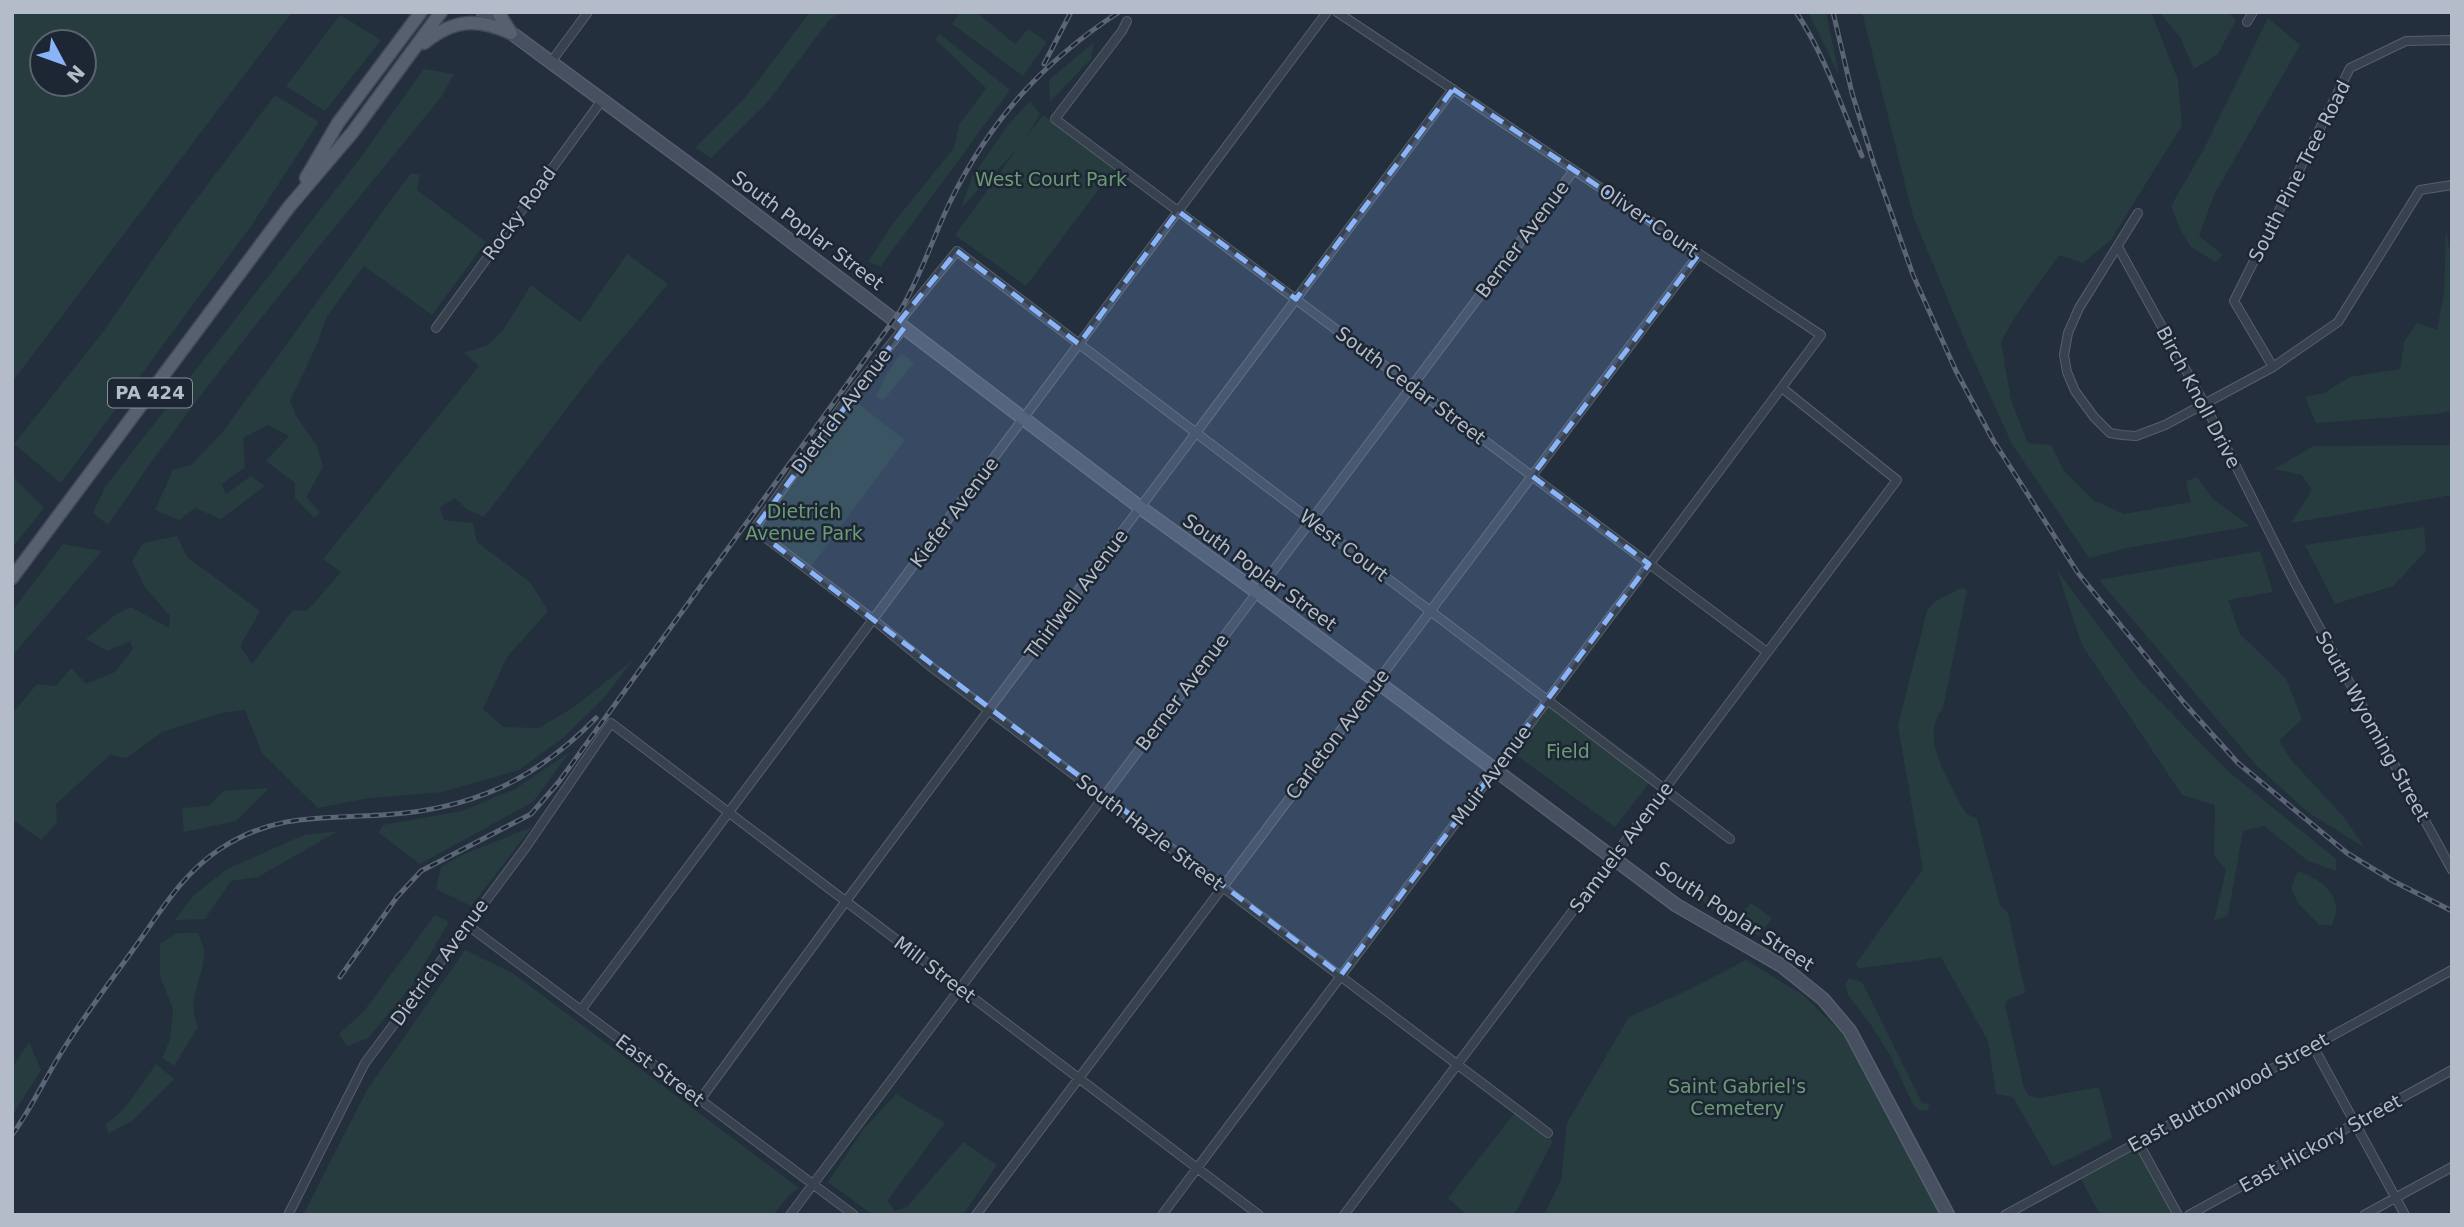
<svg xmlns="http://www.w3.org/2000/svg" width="2464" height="1227" viewBox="0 0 2464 1227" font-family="'DejaVu Sans',sans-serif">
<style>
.green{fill:#263c3f;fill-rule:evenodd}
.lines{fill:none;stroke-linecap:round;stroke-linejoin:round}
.minor-casing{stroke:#565f6c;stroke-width:10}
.secondary-casing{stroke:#565f6c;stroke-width:15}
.primary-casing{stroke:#414a57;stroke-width:15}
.minor{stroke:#38414e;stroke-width:8}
.secondary{stroke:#465061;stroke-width:12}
.primary{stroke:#56606e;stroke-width:12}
.rail-casing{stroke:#5a6575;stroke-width:5}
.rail{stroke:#1d2633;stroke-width:2.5;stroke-dasharray:8;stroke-linecap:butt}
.marked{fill:#8ab4f8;fill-opacity:0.2;stroke:#8ab4f8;stroke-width:5;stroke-dasharray:14 9;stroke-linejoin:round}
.labels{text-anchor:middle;stroke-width:5;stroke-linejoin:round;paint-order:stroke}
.shield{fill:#1d2633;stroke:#878f9c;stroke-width:2}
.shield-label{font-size:18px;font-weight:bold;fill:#b4bcc9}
.street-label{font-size:19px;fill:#b4bcc9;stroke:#1d2633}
.park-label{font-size:19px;fill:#6b9a76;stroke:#1d2633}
</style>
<rect width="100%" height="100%" fill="#242f3e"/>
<!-- green -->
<path class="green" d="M 12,12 L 292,12 L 12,382 ZM 42,42 L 84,42 L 84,84 L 42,84 Z
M 810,12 L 841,12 L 829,20 L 766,104 L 711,158 L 695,148 L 744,99 Z
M 961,12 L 976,12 L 1015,44 L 1028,29 L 1047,42 L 1023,76 L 952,24 Z
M 1808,12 L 1826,12 L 1839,75 Z
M 1862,12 L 2151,12 L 2178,80 L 2182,125 L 2111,240 L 2083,263 L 2059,255 L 2013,320 L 2001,342 L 2011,400 L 2028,443 L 2051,445 L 2064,471 L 2093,500 L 2124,514 L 2191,502 L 2186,481 L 2197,477 L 2213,499 L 2250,526 L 2127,548 L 2089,558 L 2012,444 L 1966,343 L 1913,216 Z
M 2159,12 L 2228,12 L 2236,20 L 2218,54 L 2194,69 L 2180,37 Z
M 340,15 L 381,40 L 325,111 L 286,86 Z
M 2268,18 L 2300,45 L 2214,195 L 2199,236 L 2223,255 L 2216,262 L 2191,247 L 2180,229 L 2171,206 L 2204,149 Z
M 940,34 L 1010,90 L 881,266 L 868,262 L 891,226 L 954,148 L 959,125 L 986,88 L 935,39 Z
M 1094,42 L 1091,59 L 1050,102 L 1049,80 Z
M 424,69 L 454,74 L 442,96 C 328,237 209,374 108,525 L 93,513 L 105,487 L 361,157 Z
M 275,95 L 319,122 L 251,226 L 61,483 L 14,444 L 103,332 L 174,229 Z
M 1030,101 L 1040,114 L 1027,136 L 1043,115 L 1114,169 L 1026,286 L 955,235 L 1017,149 L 961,208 L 972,177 L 1008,125 Z
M 410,174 L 420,174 L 417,190 L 486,242 L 432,315 L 364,266 L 327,316 L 317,344 L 290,401 L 296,416 L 317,446 L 323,467 L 306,497 L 320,512 L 314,518 L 295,498 L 295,483 L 266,461 L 289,436 L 268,425 L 243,438 L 245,467 L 222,484 L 226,494 L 251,476 L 265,486 L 221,519 L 195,508 L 179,520 L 155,510 L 173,470 L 191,465 L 222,433 Z
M 2446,228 L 2452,266 L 2452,411 L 2435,414 L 2316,423 L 2305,397 L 2324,393 L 2350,377 L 2400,369 L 2404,342 L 2417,323 L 2437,330 L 2444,293 Z
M 627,254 L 668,284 L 597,369 L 484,517 L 468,510 L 455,498 L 440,507 L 444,520 L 473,523 L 477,542 L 530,582 L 548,611 L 507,657 L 483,709 L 503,727 L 539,728 L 574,707 L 633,660 L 604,698 L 564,737 L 519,770 L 442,792 L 369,798 L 318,808 L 262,753 L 245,710 L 221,713 L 162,732 L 127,758 L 110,755 L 56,804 L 57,823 L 41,840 L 12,819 L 12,714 L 37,684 L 56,686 L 71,668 L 86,684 L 115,672 L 133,649 L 130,641 L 108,651 L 86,639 L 115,615 L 131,607 L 169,628 L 170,616 L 145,587 L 132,561 L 143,543 L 177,536 L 187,557 L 260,611 L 240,646 L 252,664 L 293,610 L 307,611 L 341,572 L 323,559 L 479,366 L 464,353 L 488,345 L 503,330 L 531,285 L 580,322 Z
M 901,353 L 914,363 L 883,401 L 876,396 L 887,373 Z
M 854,400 L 905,440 L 811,567 L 758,529 Z
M 2452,445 L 2452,495 L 2291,523 L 2312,490 L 2302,475 L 2274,469 L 2314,446 Z
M 12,476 L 44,508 L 12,548 Z
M 2424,527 L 2426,551 L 2393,586 L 2335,604 L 2305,545 Z
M 63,544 L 102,551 L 12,656 L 12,611 Z
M 2260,551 L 2273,592 L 2228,600 L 2240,634 L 2286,679 L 2302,719 L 2279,741 L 2292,761 L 2342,815 L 2365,848 L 2309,813 L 2256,765 L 2099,580 Z
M 2057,570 L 2139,680 L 2228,771 L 2336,859 L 2336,871 L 2308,861 L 2264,826 L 2243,831 L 2228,915 L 2214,921 L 2226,870 L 2214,855 L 2215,805 L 2182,795 L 2082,645 Z
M 1961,588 L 1967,590 L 1943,708 C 1919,738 1947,776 1961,806 L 1967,814 L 1977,819 L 2000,905 L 2008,913 L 2025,991 L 2024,993 L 2007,1000 L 2005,1005 L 2024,1088 L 2029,1096 L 2040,1098 L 2099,1087 L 2112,1138 L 2053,1167 L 2013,1097 L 1996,1094 L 1988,1041 L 1941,957 L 1862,968 L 1858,968 L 1856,964 L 1923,869 L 1898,726 L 1927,611 L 1934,602 Z
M 1552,698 L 1656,774 L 1615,827 L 1512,752 Z
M 570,752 L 533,802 L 420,864 L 379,833 L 383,825 L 462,811 L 515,789 Z
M 269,788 L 236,821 L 184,832 L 182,808 L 209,806 L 223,791 Z
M 532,827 L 471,906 L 436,889 L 441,867 L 462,855 Z
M 338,831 L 258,877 L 231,881 L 205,919 L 175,920 L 193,896 L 227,869 L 304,835 Z
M 2298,871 C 2314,877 2335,888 2336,908 C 2337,913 2333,920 2332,925 L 2319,925 L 2298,903 L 2291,888 Z
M 1703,894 L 1740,915 L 1751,903 L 1772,918 L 1759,936 L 1708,906 L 1699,897 Z
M 435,915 L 449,922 L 410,988 L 368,1038 L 347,1046 L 339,1034 L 364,1011 Z
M 177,933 L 198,933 C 200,940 205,948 204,955 C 202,982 186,999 198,1027 L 174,1066 L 162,1058 L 170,1040 L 173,1009 L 160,976 L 160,944 Z
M 465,950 L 514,974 L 799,1188 L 789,1195 L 773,1215 L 303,1215 L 367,1090 Z
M 1746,960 L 1803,995 L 1848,1039 L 1941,1215 L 1544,1215 L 1561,1180 L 1567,1123 L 1629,1017 L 1690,989 Z
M 1849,978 L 1862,982 L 1922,1103 L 1929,1104 L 1928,1110 L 1920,1111 L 1913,1105 L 1891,1057 L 1871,1025 L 1848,995 L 1845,984 Z
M 29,1042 L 41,1070 L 12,1116 L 12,1068 Z
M 156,1064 L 174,1079 L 132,1121 L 109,1133 L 105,1125 L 124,1109 Z
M 896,1094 L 945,1123 L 887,1201 L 895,1211 L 907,1207 L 963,1142 L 997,1165 L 963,1215 L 873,1215 L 828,1182 L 863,1130 Z
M 1517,1110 L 1553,1141 L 1514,1215 L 1467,1215 L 1448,1198 Z
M 2137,1147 L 2174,1215 L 2100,1215 L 2081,1179 Z"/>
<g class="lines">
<defs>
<path id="minor" d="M 1127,21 L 1122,31 L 1055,119 L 1767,652
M 2247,22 L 2253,12
M 551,62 L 588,12
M 2138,213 L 2079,308 L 2068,333 L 2064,355 L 2067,372 L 2075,391 L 2094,417 L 2110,433 L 2122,435 L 2136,436 L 2165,425 L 2273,367 L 2338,322 L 2420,190 L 2452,185
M 2118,247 L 2204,403 L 2295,583 L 2452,870
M 898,323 L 957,251 L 1730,839
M 436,328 L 602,100
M 904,328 L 853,391 L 754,529 L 874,620 L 930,666 L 1548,1133
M 2273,367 L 2234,301 L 2350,68 L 2406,41 L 2452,40
M 466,924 L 854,1215
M 581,1010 L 1327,12
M 2313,1046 L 2405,1215
M 700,1100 L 846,901 L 1453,89
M 2138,1142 L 2178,1215
M 288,1215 L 365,1063 L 526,847 L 611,723 L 1259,1215
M 790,1215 L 1574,170
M 976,1215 L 1699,254
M 1162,1215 L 1821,335 L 1337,12
M 1344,1215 L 1897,480 L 1782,388
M 2005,1215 L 2452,970
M 2189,1215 L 2452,1070
M 2364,1215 L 2452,1167"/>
<path id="secondary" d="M 483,12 L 709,179 L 1141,508 L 1257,592 L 1676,905 L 1782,966 L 1823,999 L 1850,1031 L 1948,1215"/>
<path id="primary" d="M 498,12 L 511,33
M 424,43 C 454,19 476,18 511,33
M 306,178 L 338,123 L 421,12
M 12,578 L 289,207 L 352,133 L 441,12"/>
</defs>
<!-- minor casing -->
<use href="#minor" class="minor-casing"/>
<!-- secondary casing -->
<use href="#secondary" class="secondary-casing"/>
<!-- primary casing -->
<use href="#primary" class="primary-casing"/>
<!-- minor -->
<use href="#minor" class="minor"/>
<!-- secondary -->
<use href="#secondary" class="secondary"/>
<!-- primary -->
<use href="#primary" class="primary"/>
<defs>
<path id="rail" d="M 1796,12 C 1825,55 1842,108 1862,156
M 1833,12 L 1852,93 L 1874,164 L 1913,275 L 1956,371 L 1993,440 L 2078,573 L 2185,704 L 2238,763 L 2347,853 L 2393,881 L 2452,911
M 1044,64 L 1071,12
M 340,977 L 397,897 L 421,871 L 531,814 L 558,783 L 900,311 C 921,276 933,237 951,200 C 991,119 1044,61 1119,12
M 12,1135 C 31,1109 44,1080 61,1053 C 85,1014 114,977 140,940 C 164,906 185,872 220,849 C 282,808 337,821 405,813 C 484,804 541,774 596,718"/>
</defs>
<!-- rail casing -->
<use href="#rail" class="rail-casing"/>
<!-- rail -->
<use href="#rail" class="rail"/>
</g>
<!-- marked area -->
<path class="marked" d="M 1453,89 L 1699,254 L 1532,476 L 1649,564 L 1341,975 L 754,529 L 904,328 L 898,323 L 957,251 L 1079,344 L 1178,211 L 1296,299 Z"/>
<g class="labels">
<!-- shield labels -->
<rect class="shield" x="108" y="378.5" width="84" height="29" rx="5"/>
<g class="shield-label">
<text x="150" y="399">PA 424</text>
</g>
<!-- street labels -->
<g class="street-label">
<text transform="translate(2299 171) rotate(-63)" y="7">South Pine Tree Road</text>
<text transform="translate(519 213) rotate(-54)" y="7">Rocky Road</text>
<text transform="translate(1649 220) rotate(34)" y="7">Oliver Court</text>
<text transform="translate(808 230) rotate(37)" y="7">South Poplar Street</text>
<text transform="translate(1522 239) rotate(-53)" y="7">Berner Avenue</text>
<text transform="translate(1411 385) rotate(37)" y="7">South Cedar Street</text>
<text transform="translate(2199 397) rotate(62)" y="7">Birch Knoll Drive</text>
<text transform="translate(841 411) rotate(-53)" y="7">Dietrich Avenue</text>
<text transform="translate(954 512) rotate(-53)" y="7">Kiefer Avenue</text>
<text transform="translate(1344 545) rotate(37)" y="7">West Court</text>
<text transform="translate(1260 572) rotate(36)" y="7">South Poplar Street</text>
<text transform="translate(1076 594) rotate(-53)" y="7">Thirlwell Avenue</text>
<text transform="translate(1182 692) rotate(-53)" y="7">Berner Avenue</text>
<text transform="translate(2373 726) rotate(61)" y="7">South Wyoming Street</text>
<text transform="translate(1337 734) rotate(-53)" y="7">Carleton Avenue</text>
<text transform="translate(1491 775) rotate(-53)" y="7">Muir Avenue</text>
<text transform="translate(1150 832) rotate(37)" y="7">South Hazle Street</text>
<text transform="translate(1621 847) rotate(-53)" y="7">Samuels Avenue</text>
<text transform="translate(1735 916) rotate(33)" y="7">South Poplar Street</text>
<text transform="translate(439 962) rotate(-54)" y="7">Dietrich Avenue</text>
<text transform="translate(935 969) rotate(37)" y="7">Mill Street</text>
<text transform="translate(660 1070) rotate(37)" y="7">East Street</text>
<text transform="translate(2228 1092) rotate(-29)" y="7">East Buttonwood Street</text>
<text transform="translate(2320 1143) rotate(-29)" y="7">East Hickory Street</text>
</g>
<!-- park labels -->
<g class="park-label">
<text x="1051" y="186">West Court Park</text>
<text x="804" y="518">Dietrich<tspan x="804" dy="22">Avenue Park</tspan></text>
<text x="1568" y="758">Field</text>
<text x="1737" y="1093">Saint Gabriel's<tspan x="1737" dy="22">Cemetery</tspan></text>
</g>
</g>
<!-- border -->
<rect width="2464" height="1227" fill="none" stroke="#b4bcc9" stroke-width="28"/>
<!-- north arrow -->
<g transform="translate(63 63) rotate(131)"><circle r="33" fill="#1d2633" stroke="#59626f" stroke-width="2"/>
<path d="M0-5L12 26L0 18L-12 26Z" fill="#8ab4f8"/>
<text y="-10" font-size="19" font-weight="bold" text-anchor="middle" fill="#b4bcc9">N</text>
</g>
</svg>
